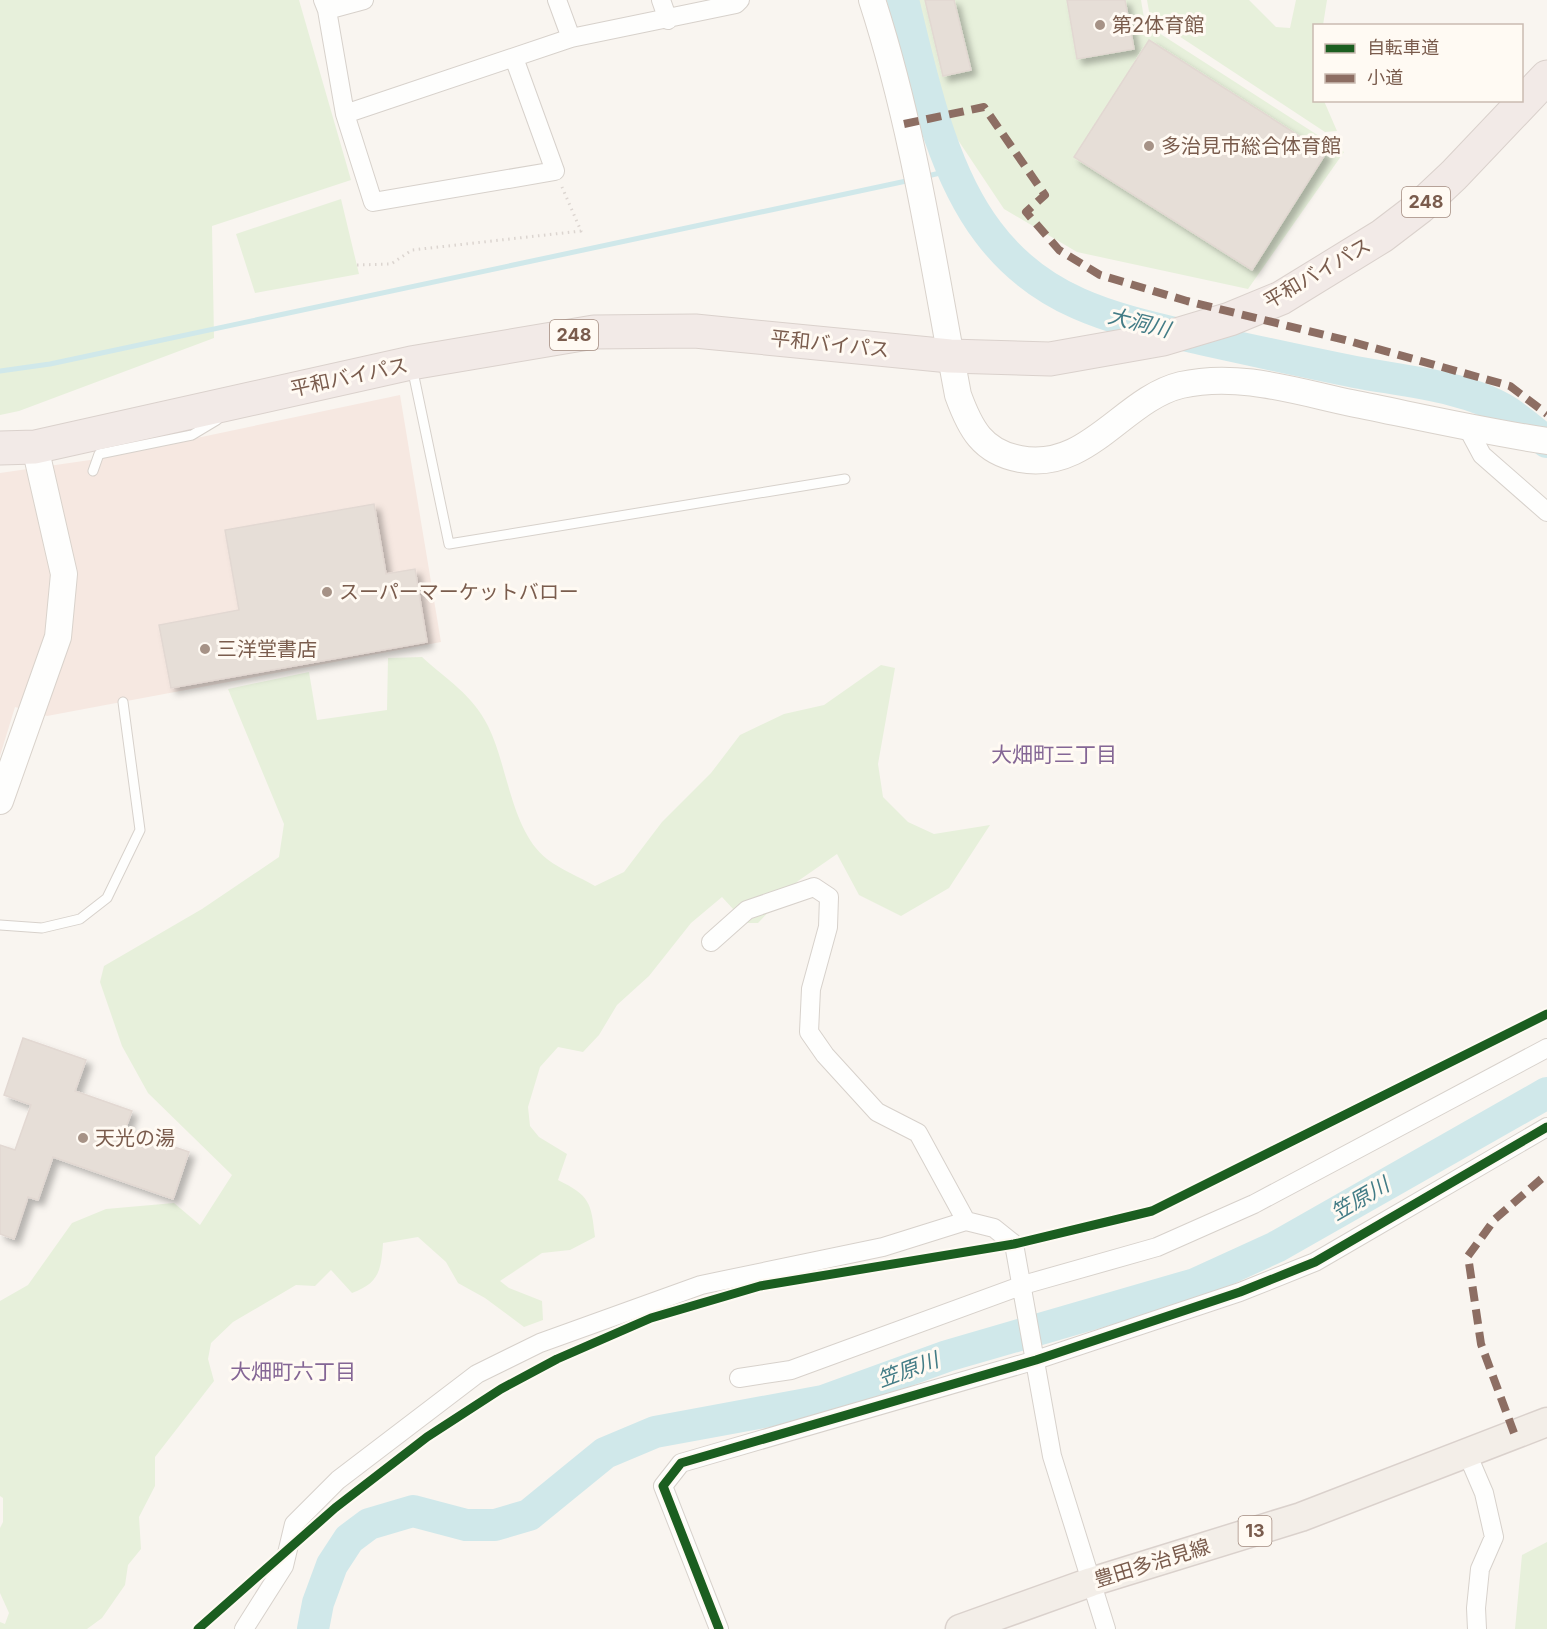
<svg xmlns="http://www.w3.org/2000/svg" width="1547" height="1629" viewBox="0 0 1547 1629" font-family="Inter,'Noto Sans JP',sans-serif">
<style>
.commercial{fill:#f6e8e1}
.green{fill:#e7f0db}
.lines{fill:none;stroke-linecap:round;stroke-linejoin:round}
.stream{stroke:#d0e8ea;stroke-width:5}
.river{stroke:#d0e8ea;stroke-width:32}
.building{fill:#e6ded7;stroke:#e2d8d2;stroke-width:1.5;filter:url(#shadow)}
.lane-casing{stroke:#d7d1cb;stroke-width:11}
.street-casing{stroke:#d7d1cb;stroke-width:20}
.secondary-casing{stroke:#d9d2cb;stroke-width:28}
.primary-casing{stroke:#dad1cc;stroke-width:31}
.highway-casing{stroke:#dad1cc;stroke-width:35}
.path{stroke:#dcd5d0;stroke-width:3;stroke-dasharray:1.5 4.5;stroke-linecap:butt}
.lane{stroke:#fefefd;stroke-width:9}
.street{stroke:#fefefd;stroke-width:18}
.secondary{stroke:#fefefd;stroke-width:26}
.primary{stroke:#f3eee8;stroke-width:28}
.highway{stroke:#f2eae7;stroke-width:33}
.quiet{stroke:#8d6e63;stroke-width:8;stroke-dasharray:15 8;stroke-linecap:butt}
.cycleway-casing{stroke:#fffaf3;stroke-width:13}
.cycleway{stroke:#1b5e20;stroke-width:9}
.poi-dot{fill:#a69286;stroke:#fffaf3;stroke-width:2}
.labels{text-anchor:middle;stroke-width:6;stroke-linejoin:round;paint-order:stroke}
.shield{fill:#fffaf3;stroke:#a28b7f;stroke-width:1.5}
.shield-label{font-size:18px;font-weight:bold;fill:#7a5c4d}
.poi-label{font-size:20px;fill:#7a5c4d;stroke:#fffaf3;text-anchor:start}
.street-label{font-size:20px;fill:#7a5c4d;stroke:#fffaf3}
.water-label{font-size:21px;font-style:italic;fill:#437c86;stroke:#fffaf3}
.neighbourhood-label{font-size:21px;fill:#846695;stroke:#fffaf3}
</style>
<defs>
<filter id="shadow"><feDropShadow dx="5.5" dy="5.5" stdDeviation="3" flood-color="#0004"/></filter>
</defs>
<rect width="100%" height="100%" fill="#f9f5f0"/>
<!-- commercial -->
<path class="commercial" d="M 400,395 L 441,642 L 47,716 L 15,707 L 0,756 L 0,473 L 97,459 Z"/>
<!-- green -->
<path class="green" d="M 0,0 L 299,0 L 351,180 L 212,226 L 214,338 L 19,411 L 0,415 Z
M 910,0 L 1141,0 L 1145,24 L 1344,152 L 1248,289 L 1077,252 L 1004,209 L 958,140 L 931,82 Z
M 1147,0 L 1249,0 L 1276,27 L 1290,28 L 1296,0 L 1327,0 L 1323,25 L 1314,26 L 1314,100 L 1324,101 L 1337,131 L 1325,132 L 1150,17 Z
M 341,199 L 359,274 L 255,293 L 236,234 Z
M 422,657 C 447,680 472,694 488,726 C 508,766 511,831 547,859 C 561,870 580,877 595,886 L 624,872 L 662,822 L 711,773 L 740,735 L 784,714 L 824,705 L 881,665 L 895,668 L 878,764 L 883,797 L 908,822 L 934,834 L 990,825 L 949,888 L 901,916 L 859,895 L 837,854 L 798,881 L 758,923 L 746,923 L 722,897 L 691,923 L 649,976 L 617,1005 L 599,1035 L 583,1052 L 558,1047 L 540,1067 L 528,1107 L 530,1126 L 539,1137 L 567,1154 L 558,1180 C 590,1196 591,1202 595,1237 L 570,1250 L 542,1253 L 500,1281 L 509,1288 L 542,1301 L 543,1320 L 524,1327 L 485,1298 L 458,1283 L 446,1262 L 418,1237 L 383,1243 C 381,1271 379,1283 352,1293 L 331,1270 L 315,1286 L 296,1285 L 233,1322 L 211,1343 L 208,1359 L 214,1381 L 155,1457 L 155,1486 L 139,1517 L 141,1549 L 128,1565 L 125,1585 L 102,1618 L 87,1629 L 0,1629 L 0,1622 L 5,1624 L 9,1613 L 0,1593 L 0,1528 L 3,1522 L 3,1498 L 0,1496 L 0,1301 L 28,1285 L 72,1223 L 106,1209 L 174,1203 L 200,1225 L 232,1175 L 148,1093 L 122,1046 L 100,982 L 104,966 L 202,909 L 279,857 L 284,824 L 228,689 L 309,672 L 317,720 L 387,710 L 388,658 Z
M 1547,1542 L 1547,1629 L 1515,1629 L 1522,1555 Z"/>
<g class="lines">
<!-- stream -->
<path class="stream" d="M 923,177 L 953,170
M 0,371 L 50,364 L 911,180"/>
<!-- river -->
<path class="river" d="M 903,0 C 922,76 940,169 988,232 C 1044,307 1120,320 1205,340 C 1255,351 1305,362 1355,372 C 1402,381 1467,386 1508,412 C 1521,421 1534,432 1547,442
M 313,1629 L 318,1603 L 332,1565 L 349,1539 L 369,1524 L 413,1511 L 466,1525 L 495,1525 L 529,1515 L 605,1453 L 655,1432 L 823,1401 L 947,1356 L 1195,1284 L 1276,1247 L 1547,1093"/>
</g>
<!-- building -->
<path class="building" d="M 925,0 L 954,0 L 971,70 L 943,76 Z
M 1067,0 L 1125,0 L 1134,49 L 1077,59 Z
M 1149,40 L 1326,153 L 1252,270 L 1074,157 Z
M 374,504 L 386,574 L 415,569 L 427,642 L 171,688 L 159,625 L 239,610 L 225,530 Z
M 23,1038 L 86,1060 L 75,1091 L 132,1111 L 125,1130 L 189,1152 L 173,1199 L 53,1157 L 38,1200 L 28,1197 L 14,1239 L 0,1234 L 0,1145 L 15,1150 L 31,1105 L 4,1095 Z"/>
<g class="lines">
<defs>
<path id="lane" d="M 412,367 L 449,544 L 845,479
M 93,471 L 99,454 L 192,435 L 217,420
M 0,925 L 42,928 L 80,919 L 107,898 L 140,830 L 123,702"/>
<path id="street" d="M 323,0 L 327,10 L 345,114 L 373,202 L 555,171 L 514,58
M 557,0 L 571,38
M 661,0 L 668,20
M 327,10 L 364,0
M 345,114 L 571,38 L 736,4 L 740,0
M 1467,427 L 1482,455 L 1547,512
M 711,942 L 747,910 L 814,887 L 829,897 L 828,927 L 811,989 L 809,1032 L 825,1055 L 877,1112 L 918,1133 L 966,1221 L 994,1228 L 1014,1244 L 1052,1456 L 1106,1629
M 739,1378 L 791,1370 L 1023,1285 L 1157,1247 L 1254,1204 L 1547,1048
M 1466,1451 L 1484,1493 L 1494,1537 L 1480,1569 L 1476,1608 L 1477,1629
M 244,1629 L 284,1566 L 294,1524 L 338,1480 L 477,1374 L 540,1343 L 701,1285 L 883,1247 L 966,1221
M 719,1629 L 663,1486 L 681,1463 L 1036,1360 L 1240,1292 L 1315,1262 L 1547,1127"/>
<path id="secondary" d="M 872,0 C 914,129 933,263 958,395 C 970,428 982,452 1020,459 C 1088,472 1123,399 1181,385 C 1238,372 1295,391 1351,403 C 1416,416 1481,431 1547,441
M 0,801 L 58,637 L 64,574 L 35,447"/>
<path id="primary" d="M 960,1629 L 1091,1582 L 1301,1517 L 1547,1422"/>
<path id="highway" d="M 0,448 L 35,447 L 411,363 L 594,332 L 695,331 L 950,356 L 1050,359 L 1163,339 L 1230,319 L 1281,298 L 1382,236 L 1420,207 L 1454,175 L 1547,77"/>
</defs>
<!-- lane casing -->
<use href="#lane" class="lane-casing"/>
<!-- street casing -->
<use href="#street" class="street-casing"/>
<!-- secondary casing -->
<use href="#secondary" class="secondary-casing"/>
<!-- primary casing -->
<use href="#primary" class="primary-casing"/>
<!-- highway casing -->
<use href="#highway" class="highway-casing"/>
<!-- path -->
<path class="path" d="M 357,265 L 391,264 L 412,250 L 581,231 L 562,187"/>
<!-- lane -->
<use href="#lane" class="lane"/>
<!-- street -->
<use href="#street" class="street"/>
<!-- secondary -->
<use href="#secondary" class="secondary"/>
<!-- primary -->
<use href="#primary" class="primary"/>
<!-- highway -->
<use href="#highway" class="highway"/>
<!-- quiet -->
<path class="quiet" d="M 904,124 L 984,107 L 1045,195 L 1026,212 L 1059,250 L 1100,275 L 1187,301 L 1349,341 L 1510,386 L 1547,414
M 1514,1433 L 1481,1344 L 1468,1256 L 1495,1219 L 1547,1174"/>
<defs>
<path id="cycleway" d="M 198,1629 L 335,1508 L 427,1437 L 501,1389 L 557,1359 L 651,1318 L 760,1286 L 1014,1244 L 1152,1211 L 1547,1014
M 719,1629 L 663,1486 L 681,1463 L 1036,1360 L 1240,1292 L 1315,1262 L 1547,1127"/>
</defs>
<!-- cycleway casing -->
<use href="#cycleway" class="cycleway-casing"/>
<!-- cycleway -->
<use href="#cycleway" class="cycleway"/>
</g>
<!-- markers -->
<g class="poi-dot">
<circle cx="1100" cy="25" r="6"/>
<circle cx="1149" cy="146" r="6"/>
<circle cx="327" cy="592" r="6"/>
<circle cx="205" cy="649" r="6"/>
<circle cx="83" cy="1138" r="6"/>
</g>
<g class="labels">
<!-- shield labels -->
<g class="shield">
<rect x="1402" y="187" width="48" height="30" rx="4.5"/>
<rect x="550" y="320" width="48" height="30" rx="4.5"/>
<rect x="1238.5" y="1516" width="33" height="30" rx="4.5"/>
</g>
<g class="shield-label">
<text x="1426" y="208">248</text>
<text x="574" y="341">248</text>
<text x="1255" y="1537">13</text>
</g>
<!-- poi labels -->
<g class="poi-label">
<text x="1112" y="32">第2体育館</text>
<text x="1161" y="153">多治見市総合体育館</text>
<text x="339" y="599">スーパーマーケットバロー</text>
<text x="217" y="656">三洋堂書店</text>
<text x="95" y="1145">天光の湯</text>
</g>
<!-- street labels -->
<g class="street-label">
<text transform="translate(1317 273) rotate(-30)" y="7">平和バイパス</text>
<text transform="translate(830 344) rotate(6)" y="7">平和バイパス</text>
<text transform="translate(349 377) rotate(-12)" y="7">平和バイパス</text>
<text transform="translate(1152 1563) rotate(-17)" y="7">豊田多治見線</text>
</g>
<!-- water labels -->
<g class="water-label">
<text transform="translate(1139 323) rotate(14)" y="7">大洞川</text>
<text transform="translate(1360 1199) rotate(-30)" y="7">笠原川</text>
<text transform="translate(908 1370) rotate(-20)" y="7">笠原川</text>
</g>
<!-- neighbourhood labels -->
<g class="neighbourhood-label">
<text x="1054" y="762">大畑町三丁目</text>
<text x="293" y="1379">大畑町六丁目</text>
</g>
</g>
<!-- legend -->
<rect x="1313" y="24" width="210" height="78" fill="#fffaf3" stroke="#cabbb1" stroke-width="1.5"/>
<rect x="1325" y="44" width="30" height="9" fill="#1b5e20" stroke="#cabbb1" stroke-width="1.5"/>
<text x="1367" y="54" font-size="18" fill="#7a5c4d">自転車道</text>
<rect x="1325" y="74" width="30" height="9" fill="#8d6e63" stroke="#cabbb1" stroke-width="1.5"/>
<text x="1367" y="84" font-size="18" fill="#7a5c4d">小道</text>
</svg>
